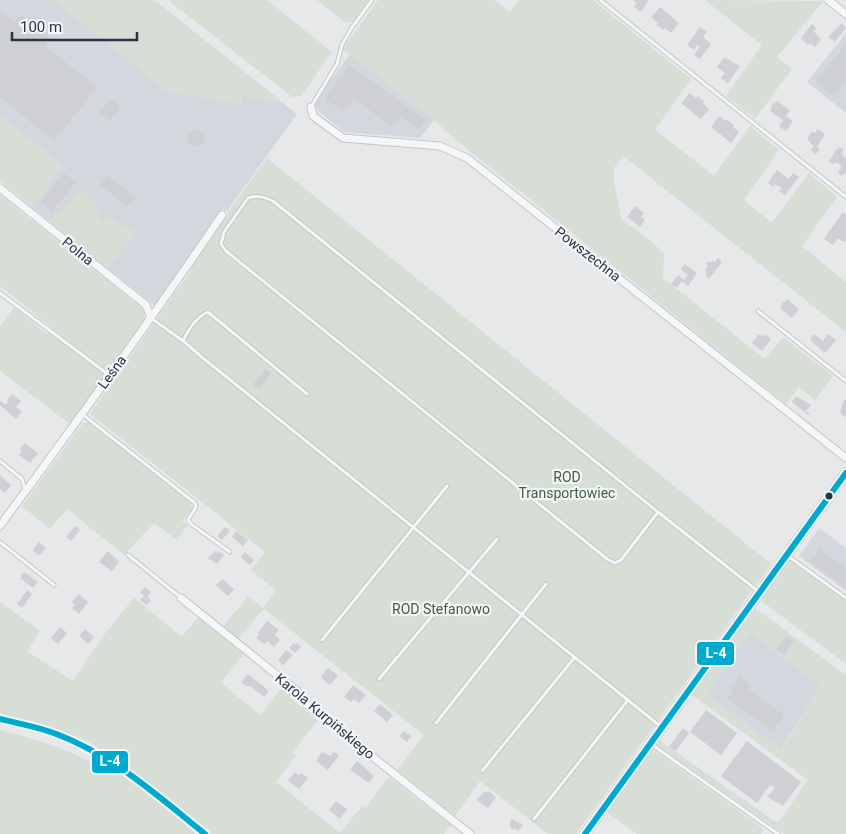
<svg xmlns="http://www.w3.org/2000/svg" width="846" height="834" viewBox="0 0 846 834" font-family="Roboto,sans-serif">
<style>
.built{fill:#d4d7dd}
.green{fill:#d6ded6}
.building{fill:#ced0d3}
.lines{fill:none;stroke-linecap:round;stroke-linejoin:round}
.lane-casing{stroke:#c4c6c8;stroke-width:5}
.street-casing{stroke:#c4c6c8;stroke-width:9}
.secondary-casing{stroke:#c4c6c8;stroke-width:11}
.lane{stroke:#f5f6f7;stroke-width:3}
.street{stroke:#f5f6f7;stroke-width:7}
.secondary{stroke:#f8f8f8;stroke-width:9}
.bus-1-casing{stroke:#f4f6f9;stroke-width:10}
.bus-1{stroke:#00a9ce;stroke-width:6}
.bus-dot{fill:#2b3445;stroke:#f4f6f9;stroke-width:2}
.labels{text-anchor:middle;stroke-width:4.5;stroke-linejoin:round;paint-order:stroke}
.street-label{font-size:14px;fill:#2b3445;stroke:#f4f6f9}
.park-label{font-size:14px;fill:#3f6138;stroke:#f4f6f9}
.line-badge{stroke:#f4f6f9;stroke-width:2}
.badge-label{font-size:14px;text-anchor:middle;font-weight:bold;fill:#fff}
</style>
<rect width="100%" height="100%" fill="#e6e8ea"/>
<!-- built -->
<path class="built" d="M 0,0 L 154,0 L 297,114 L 227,211 L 222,209 L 186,264 L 155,306 L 32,207 L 63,166 L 0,116 Z
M 846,33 L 846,113 L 807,82 Z
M 350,54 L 434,120 L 420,138 L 344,132 L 317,110 L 315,101 Z
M 819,528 L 846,548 L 846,591 L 799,556 Z
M 750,632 L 821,686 L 781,749 L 709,696 L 709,689 Z"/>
<!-- green -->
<path class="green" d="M 53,0 L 154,0 L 285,104 L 243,97 L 242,105 L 167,92 Z
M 168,0 L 267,0 L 332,52 L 301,96 L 292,97 Z
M 317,0 L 369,0 L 354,22 L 345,22 Z
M 378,0 L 494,0 L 510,12 L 519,0 L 593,0 L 691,79 L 655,130 L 714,176 L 750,126 L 779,150 L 744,200 L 772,223 L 809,173 L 837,197 L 802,246 L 846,282 L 846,332 L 623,156 L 614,168 L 614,183 L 622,220 L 645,236 L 664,253 L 663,278 L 765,359 L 783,337 L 833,376 L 815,400 L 799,387 L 786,404 L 456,140 L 434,120 L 343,49 Z
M 705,0 L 823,1 L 777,57 L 792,69 L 755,119 L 726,96 L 762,45 Z
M 0,116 L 63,166 L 32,207 L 0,181 Z
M 267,158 L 771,564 L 576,834 L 548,834 L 480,781 L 455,816 L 397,770 L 424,735 L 415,728 L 264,609 L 237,640 L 222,628 L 248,596 L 263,608 L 276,590 L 251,570 L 265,552 L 90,414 L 192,269 L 189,267 L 222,220 L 228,217 L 228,212 Z
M 82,188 L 95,203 L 100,218 L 103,220 L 112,218 C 120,227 124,227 134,230 L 135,235 L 108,268 L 49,220 C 63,213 71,200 82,188 Z
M 0,195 L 143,309 L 145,321 L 108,373 L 0,286 Z
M 14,307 L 47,334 L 50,331 L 107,375 L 71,425 L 0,371 L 0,327 Z
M 89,422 L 191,503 L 192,509 L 182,521 L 188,525 L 177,540 L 154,523 L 124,555 L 67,509 L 50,529 L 22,506 L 83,423 Z
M 789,560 L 846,601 L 846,664 L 760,600 Z
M 134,598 L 182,637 L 199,616 L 244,653 L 221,683 L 260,715 L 284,685 L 293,692 L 289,697 L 318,720 L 293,752 L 296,755 L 276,782 L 340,833 L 362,806 L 365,808 L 389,777 L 451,825 L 444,834 L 210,834 L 121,763 L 90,743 L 75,736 L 42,725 L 0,713 L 0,602 L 40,631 L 27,651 L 73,681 L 103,636 Z
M 755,608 L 846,675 L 846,834 L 784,834 L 656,744 L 659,740 L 777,823 L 780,820 L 808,780 L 692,695 L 716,661 L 720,662 L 725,667 L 709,689 L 709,696 L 782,749 L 821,686 L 750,633 L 731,659 L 723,651 Z
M 0,730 C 40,741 80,751 113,777 L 120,771 L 199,834 L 0,834 Z
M 652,749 L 764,829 L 761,834 L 637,834 L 607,812 Z"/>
<!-- building -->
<path class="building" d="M 633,0 L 649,0 L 641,12 L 634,7 L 637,3 Z
M 660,7 L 679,23 L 671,33 L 665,28 L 663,30 L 656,24 L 658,23 L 651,17 Z
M 0,10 L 15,22 L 21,15 L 51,39 L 45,46 L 97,87 L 54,141 L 0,97 Z
M 842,23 L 846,28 L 835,42 L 828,37 Z
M 812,24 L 816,28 L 814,31 L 816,34 L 821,39 L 815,47 L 810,43 L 808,45 L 801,38 Z
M 700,27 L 707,32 L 703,37 L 711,44 L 700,59 L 694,55 L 700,47 L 697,45 L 694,50 L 687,45 Z
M 846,44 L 846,80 L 833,96 L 816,82 Z
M 724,57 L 740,66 L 728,83 L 721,78 L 725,73 L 717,67 Z
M 349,65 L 426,120 L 419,129 L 401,116 L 393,127 L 354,99 L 344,112 L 325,99 Z
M 690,93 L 696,98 L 698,96 L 705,102 L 703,103 L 709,109 L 701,119 L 681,103 Z
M 111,99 L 121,107 L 110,120 L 100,112 Z
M 777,101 L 790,110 L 786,116 L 793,121 L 786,131 L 779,126 L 783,120 L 770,111 L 772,107 L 771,106 Z
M 719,116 L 726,121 L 727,120 L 734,125 L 733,127 L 739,132 L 731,143 L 711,127 Z
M 818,129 L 825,134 L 817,147 L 820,149 L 816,154 L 811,150 L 814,145 L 810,144 L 811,142 L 807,140 L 810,134 L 813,131 L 815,133 Z
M188 138a8 8 0 1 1 16 0a8 8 0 1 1-16 0Z
M 840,147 L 844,150 L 841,154 L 846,158 L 846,174 L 844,173 L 842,176 L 838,173 L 842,166 L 836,162 L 834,164 L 829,162 L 836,149 L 837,150 Z
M 777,170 L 789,179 L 793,173 L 799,177 L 785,195 L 779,191 L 782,188 L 775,184 L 773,187 L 768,183 Z
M 64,173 L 76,182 L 52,212 L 41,202 Z
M 108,175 L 135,197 L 127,206 L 100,185 Z
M 635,206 L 644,213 L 641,217 L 645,220 L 640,227 L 627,217 Z
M 843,212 L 846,214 L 846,240 L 844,242 L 838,238 L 833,245 L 824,239 Z
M 718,258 L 722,262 L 709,279 L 705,275 L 707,272 L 705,270 L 708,265 L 706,264 L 708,261 L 711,263 L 712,260 L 715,262 Z
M 685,264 L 697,273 L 688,286 L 682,281 L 677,288 L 671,284 L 678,275 L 684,280 L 688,275 L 681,269 Z
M 787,299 L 799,309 L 792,318 L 780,308 L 784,301 L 785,302 Z
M 814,334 L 823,341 L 828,334 L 836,340 L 825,353 L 810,340 Z
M 761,335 L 764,337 L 766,335 L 771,339 L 762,351 L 752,343 L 758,335 Z
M 265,369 L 271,373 L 259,389 L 253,385 Z
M 12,394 L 21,401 L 16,407 L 22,411 L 16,419 L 0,405 L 0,401 L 6,405 L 8,402 L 7,400 Z
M 796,396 L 811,405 L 806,411 L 810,414 L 808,415 L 792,402 Z
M 844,399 L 846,400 L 846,417 L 840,413 Z
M 25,443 L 38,453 L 30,463 L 19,455 L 22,451 L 20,449 Z
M 0,475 L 11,485 L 5,493 L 0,489 Z
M 75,526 L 80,530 L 71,541 L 66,537 Z
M 225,527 L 230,531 L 222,540 L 217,536 Z
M 236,531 L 248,540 L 243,546 L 232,537 Z
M 39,542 L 46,548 L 40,555 L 38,554 L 37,555 L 33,550 Z
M 819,549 L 846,569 L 846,588 L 810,561 Z
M 108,551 L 119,562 L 112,571 L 99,562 Z
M 215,551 L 218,553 L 219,551 L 224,555 L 217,564 L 208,558 Z
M 245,552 L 254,560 L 250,565 L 241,557 Z
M 24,572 L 38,582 L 33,588 L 20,578 Z
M 222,579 L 234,589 L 228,596 L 216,585 Z
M 145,587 L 151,592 L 147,597 L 151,600 L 147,605 L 140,600 L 144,596 L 140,593 Z
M 27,590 L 32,594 L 22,608 L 17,604 Z
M 79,594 L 88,602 L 79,614 L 72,608 L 75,605 L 72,602 Z
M 267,621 L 279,630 L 275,635 L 280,640 L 274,647 L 267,641 L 264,644 L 256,638 L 259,634 L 258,633 Z
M 60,627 L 67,633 L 58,644 L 51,638 Z
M 85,629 L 94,637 L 88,644 L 79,636 Z
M 786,636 L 794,641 L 784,655 L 776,650 Z
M 294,643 L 296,645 L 297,643 L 301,647 L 295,653 L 289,648 Z
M 286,650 L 293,655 L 283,665 L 278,660 Z
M 328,668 L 338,675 L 330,685 L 321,677 Z
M 248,674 L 269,691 L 264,697 L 250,686 L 248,687 L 241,682 Z
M 739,676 L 750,685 L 747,689 L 784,715 L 772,731 L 727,698 L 733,690 L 730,688 Z
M 353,685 L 366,695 L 359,703 L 354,699 L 351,702 L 344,697 Z
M 380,704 L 393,715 L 387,722 L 374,711 Z
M 706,710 L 737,733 L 721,755 L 690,732 Z
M 683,728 L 689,733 L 676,751 L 669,747 Z
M 404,731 L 411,736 L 407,742 L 399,736 Z
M 747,741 L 801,782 L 783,806 L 767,797 L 775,788 L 770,785 L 757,803 L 721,776 Z
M 322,752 L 331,756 L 334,752 L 339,755 L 328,770 L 316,761 Z
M 357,761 L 374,776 L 369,783 L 350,770 Z
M 295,772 L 299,775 L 301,773 L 308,778 L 299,789 L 288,781 Z
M 484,791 L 486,793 L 488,791 L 496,797 L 488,808 L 477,800 Z
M 336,801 L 347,809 L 340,819 L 329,810 Z
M 512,819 L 523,825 L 518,831 L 514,828 L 513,830 L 510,827 L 511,826 L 509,825 Z"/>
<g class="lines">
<defs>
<path id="lane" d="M 600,0 L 846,197
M 311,107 L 337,64 L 342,45 L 351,29 L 372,0
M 0,293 L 109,375
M 758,311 L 846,381
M 151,318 L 183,341
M 307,394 L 208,312 C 197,317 188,330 183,341 L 203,358 L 660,726
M 82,414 L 195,503 L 196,507 L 188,520 L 191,524 L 230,552
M 0,461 L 22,479 L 25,489
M 658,512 L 621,560 L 615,563 L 607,559 L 226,251 L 221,244 L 224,232 L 248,198 C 258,195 264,197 273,201 L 658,512 L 759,592
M 0,542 L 54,585
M 128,555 L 180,597
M 788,556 L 846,598
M 322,640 L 447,486
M 379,679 L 497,539
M 436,723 L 546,584
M 651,744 L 778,834
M 482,771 L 575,657
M 534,819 L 628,700"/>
<path id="street" d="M 828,0 L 846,14
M 311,107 L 313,116 L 343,138 L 440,146 L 467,158 L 846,458
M 0,188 L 146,305 L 151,318
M 0,526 C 17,502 35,479 52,455 C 110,376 167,296 222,215
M 181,598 L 297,691 L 306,704 L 470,834
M 0,719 C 20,725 41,727 60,735 C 117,757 158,797 205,834"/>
<path id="secondary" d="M 585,834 L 846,473"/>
</defs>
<!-- lane casing -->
<use href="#lane" class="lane-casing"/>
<!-- street casing -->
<use href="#street" class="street-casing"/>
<!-- secondary casing -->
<use href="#secondary" class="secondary-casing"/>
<!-- lane -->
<use href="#lane" class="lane"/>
<!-- street -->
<use href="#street" class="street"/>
<!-- secondary -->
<use href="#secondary" class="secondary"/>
<defs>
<path id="bus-1" d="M 0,719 C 20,724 40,727 59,735 C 115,757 159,797 205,834
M 585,834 L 846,473"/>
</defs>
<!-- bus-1 casing -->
<use href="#bus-1" class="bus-1-casing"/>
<!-- bus-1 -->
<use href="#bus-1" class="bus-1"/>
</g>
<!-- markers -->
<circle class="bus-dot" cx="829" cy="496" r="4.5"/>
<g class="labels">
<!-- street labels -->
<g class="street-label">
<text transform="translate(78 251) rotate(39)" y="5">Polna</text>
<text transform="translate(588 254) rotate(38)" y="5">Powszechna</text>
<text transform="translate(112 372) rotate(-54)" y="5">Leśna</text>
<text transform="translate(325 716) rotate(40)" y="5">Karola Kurpińskiego</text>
</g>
<!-- park labels -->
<g class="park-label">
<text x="567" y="482">ROD<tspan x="567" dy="16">Transportowiec</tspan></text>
<text x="441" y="614">ROD Stefanowo</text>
</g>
</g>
<g class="line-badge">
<rect x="696" y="641" width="39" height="25" rx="5" fill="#00a9ce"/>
<rect x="91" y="750" width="38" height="24" rx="5" fill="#00a9ce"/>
</g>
<g class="badge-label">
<text x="716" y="658">L-4</text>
<text x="110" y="766">L-4</text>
</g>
<!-- scale -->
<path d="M12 32v8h125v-8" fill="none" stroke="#2b3445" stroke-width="2.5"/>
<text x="20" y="32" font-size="15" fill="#2b3445" stroke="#f4f6f9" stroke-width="4" paint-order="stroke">100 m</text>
</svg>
